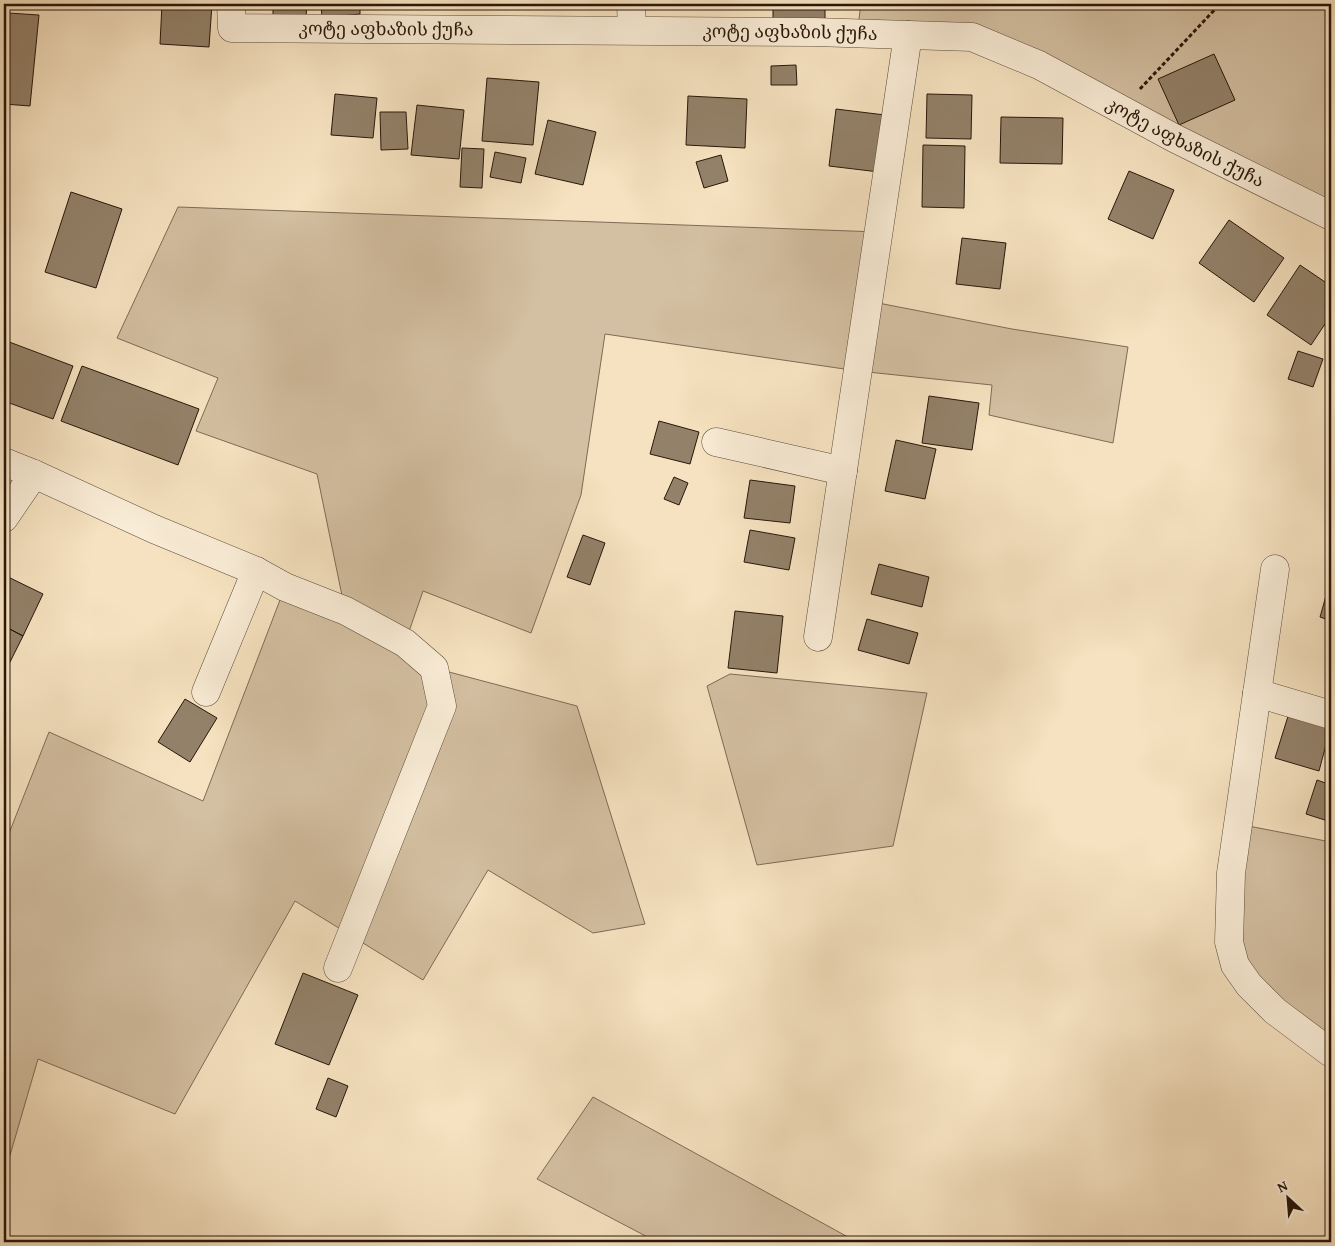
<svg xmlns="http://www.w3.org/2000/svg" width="1335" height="1246" viewBox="0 0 1335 1246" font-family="'Gentium Book Plus','Noto Serif Georgian',serif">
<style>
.green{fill:#d3bfa1;stroke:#7e6b56}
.building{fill:#938169;stroke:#28170a}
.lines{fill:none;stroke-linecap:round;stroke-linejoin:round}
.minor-casing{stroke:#5c4a38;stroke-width:29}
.path{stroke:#28170a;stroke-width:3;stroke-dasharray:4 2.5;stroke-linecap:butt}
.minor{stroke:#f9ecd6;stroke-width:28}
.labels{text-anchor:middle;stroke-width:4;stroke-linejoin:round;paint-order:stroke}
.street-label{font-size:18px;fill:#28170a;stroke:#f9ecd6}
</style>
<rect width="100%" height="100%" fill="#f6e2c0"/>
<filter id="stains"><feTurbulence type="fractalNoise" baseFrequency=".004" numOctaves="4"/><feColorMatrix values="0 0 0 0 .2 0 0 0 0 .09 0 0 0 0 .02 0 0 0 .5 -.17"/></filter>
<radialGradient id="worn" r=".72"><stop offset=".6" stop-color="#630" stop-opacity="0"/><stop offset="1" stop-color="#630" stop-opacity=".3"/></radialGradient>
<!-- green -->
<path class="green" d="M 861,4 L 1331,4 L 1331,216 L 972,37 L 857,33 Z
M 178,207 L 879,232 L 868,301 L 1012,329 L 1128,347 L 1113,443 L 989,415 L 992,385 L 858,371 L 605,334 L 581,495 L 531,633 L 423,591 L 405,643 L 434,668 L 577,706 L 645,924 L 593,933 L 488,870 L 423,980 L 295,901 L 175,1114 L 38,1059 L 4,1176 L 4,846 L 49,732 L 203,801 L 285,587 L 345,610 L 317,474 L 196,431 L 218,378 L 117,338 Z
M 730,674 L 927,693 L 893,846 L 757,865 L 707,686 Z
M 1238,824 L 1331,842 L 1331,1053 L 1275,1011 L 1229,942 Z
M 593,1097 L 857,1242 L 657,1242 L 537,1179 Z"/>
<!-- building -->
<path class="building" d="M 162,4 L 212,4 L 209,47 L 160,44 Z
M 241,4 L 259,4 L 260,9 Z
M 273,4 L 307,4 L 306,17 L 273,15 Z
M 321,4 L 360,4 L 360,14 L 322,18 Z
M 695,4 L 733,4 L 733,8 L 695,7 Z
M 773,4 L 825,4 L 825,19 L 773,20 Z
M 8,13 L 39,15 L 30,106 L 4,104 L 4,57 Z
M 1214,54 L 1235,100 L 1179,125 L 1158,79 Z
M 796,65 L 797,85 L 771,85 L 771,66 Z
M 487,78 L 539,82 L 533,145 L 482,141 Z
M 335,94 L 377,98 L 373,138 L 331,135 Z
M 927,94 L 972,95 L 971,139 L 926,138 Z
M 688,96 L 747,99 L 745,148 L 686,145 Z
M 417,105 L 464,110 L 459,159 L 411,155 Z
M 836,109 L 885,115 L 879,172 L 829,166 Z
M 380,112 L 406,112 L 408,149 L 381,150 Z
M 1001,117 L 1063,118 L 1062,164 L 1000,163 Z
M 548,120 L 596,132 L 583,185 L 535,174 Z
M 923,145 L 965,146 L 964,208 L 922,207 Z
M 462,148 L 484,149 L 482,188 L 460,187 Z
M 495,152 L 526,158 L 521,183 L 490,177 Z
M 721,155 L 728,181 L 704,188 L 696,162 Z
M 1129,171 L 1174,190 L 1153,239 L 1108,219 Z
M 71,192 L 122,209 L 96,288 L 45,272 Z
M 1229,220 L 1284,258 L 1254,302 L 1199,263 Z
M 962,238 L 1006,243 L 1000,289 L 956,284 Z
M 1300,265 L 1331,286 L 1331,315 L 1311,345 L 1267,315 Z
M 4,340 L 73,366 L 53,419 L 4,401 Z
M 1298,351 L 1323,359 L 1313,387 L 1288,379 Z
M 82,366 L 199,409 L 178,465 L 61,421 Z
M 929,396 L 979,403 L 972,450 L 922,443 Z
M 659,421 L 699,432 L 690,464 L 650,454 Z
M 896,440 L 936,449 L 925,499 L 885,491 Z
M 674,477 L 688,483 L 679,505 L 664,499 Z
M 750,480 L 795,486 L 790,523 L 744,518 Z
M 750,530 L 795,538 L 789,570 L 744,562 Z
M 583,535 L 605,543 L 590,585 L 567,577 Z
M 879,564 L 929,577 L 922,607 L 871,594 Z
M 4,575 L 43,594 L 23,636 L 4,626 Z
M 1331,578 L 1331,621 L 1320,617 Z
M 735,611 L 783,616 L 777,673 L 728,668 Z
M 867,619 L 918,633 L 909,664 L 858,650 Z
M 4,626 L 23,636 L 4,674 Z
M 185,699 L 217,718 L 190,762 L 158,742 Z
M 1289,713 L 1331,726 L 1319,771 L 1275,758 Z
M 1317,780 L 1331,785 L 1331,822 L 1306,814 Z
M 303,973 L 358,995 L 329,1065 L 275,1044 Z
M 328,1078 L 348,1086 L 336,1117 L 316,1109 Z"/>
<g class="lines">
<defs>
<g id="minor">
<path id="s1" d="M 231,4 L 232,28 L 814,32 L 972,37 L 1039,65 L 1174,138 L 1331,216"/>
<path d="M 631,4 L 632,30"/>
<path d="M 716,442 L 843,471"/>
<path d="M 4,462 L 34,474 L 154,529 L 256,571 L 285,587 L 346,611 L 405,643 L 434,668 L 442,706 L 338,968"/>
<path d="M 4,518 L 34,474"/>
<path d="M 1275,569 L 1231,873 L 1229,942 L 1235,965 L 1249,985 L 1275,1011 L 1331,1053"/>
<path d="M 818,637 L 908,35"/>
<path d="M 206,692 L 256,571"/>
<path d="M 1257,693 L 1331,715"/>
</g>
</defs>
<!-- minor casing -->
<use href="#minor" class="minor-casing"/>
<!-- path -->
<path class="path" d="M 1140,89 L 1220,4"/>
<!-- minor -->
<use href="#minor" class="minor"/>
</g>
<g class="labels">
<!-- street labels -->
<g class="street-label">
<text dy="6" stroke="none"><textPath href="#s1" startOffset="178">კოტე აფხაზის ქუჩა</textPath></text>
<text dy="6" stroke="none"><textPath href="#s1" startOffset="582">კოტე აფხაზის ქუჩა</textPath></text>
<text dy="6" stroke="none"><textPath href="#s1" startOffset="1002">კოტე აფხაზის ქუჩა</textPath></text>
</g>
</g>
<!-- margin -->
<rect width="1335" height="1246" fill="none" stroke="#f6e2c0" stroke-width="20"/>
<rect x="5" y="5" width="1325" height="1236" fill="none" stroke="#28170a" stroke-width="2.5"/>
<rect x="10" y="10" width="1315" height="1226" fill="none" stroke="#28170a"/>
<!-- north arrow -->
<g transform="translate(1288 1198) rotate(334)" stroke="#f9ecd6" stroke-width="4" paint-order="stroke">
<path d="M0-4L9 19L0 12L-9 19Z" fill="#28170a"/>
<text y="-8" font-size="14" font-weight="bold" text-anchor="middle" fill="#28170a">N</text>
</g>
<rect width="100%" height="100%" filter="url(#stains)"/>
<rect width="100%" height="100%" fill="url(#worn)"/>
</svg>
